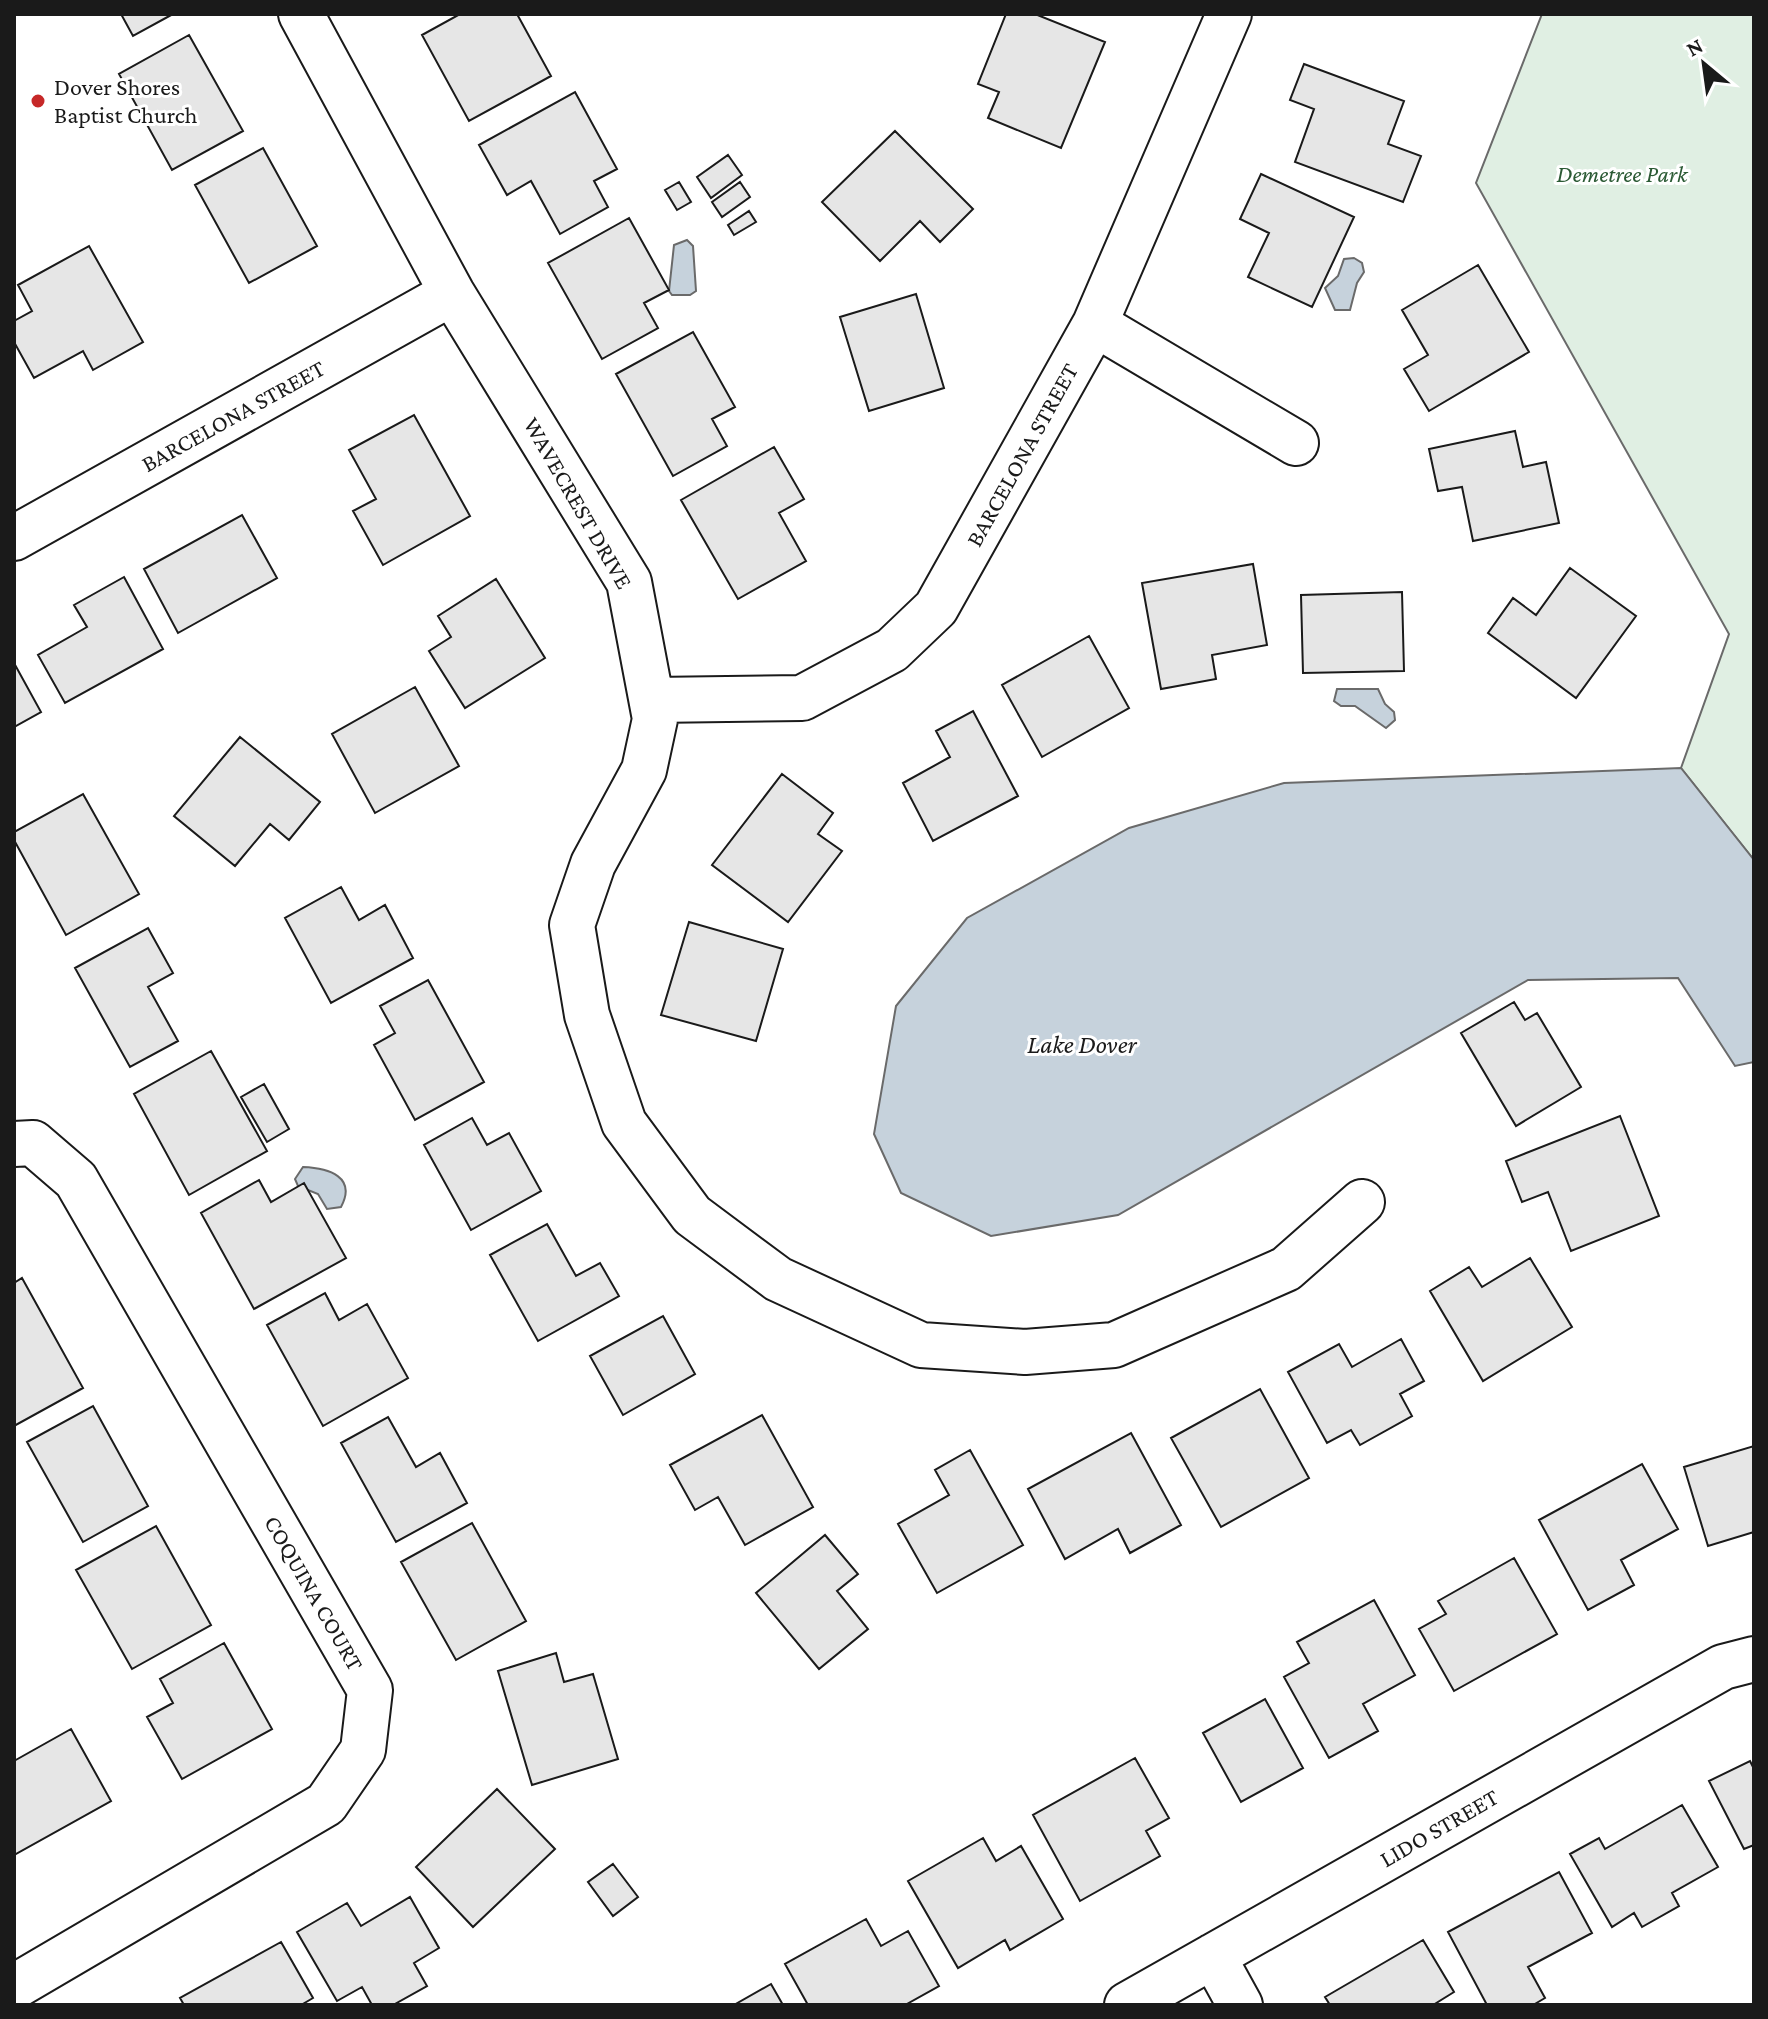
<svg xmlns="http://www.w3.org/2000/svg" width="1768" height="2019" viewBox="0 0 1768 2019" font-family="'Crimson Pro',serif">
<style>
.green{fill:#e0efe3;stroke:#6a6a6a;stroke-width:2}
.water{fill:#c6d2dc;stroke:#6a6a6a;stroke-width:2}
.building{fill:#e6e6e6;stroke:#1a1a1a;stroke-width:2}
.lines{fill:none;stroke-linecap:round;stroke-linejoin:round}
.minor-casing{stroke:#1a1a1a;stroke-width:48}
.minor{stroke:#fff;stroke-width:44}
.poi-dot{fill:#c62828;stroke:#fff;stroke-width:3}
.labels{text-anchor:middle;stroke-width:6;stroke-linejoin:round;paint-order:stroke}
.poi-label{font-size:24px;fill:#1a1a1a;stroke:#fff;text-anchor:start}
.park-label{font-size:24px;font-style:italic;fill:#2b5a34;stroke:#fff}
.street-label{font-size:24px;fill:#1a1a1a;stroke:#fff}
.water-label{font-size:26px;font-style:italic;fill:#1a1a1a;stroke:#fff}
</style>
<rect width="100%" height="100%" fill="#fff"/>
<!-- green -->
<path class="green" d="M 1542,14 L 1754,14 L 1754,860 L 1681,768 L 1729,634 L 1476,183 Z"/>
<!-- water -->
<path class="water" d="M 687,240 L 693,246 L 696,291 L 690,295 L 672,295 L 669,291 L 674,245 Z
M 1354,258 L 1362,263 L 1364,272 L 1357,283 L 1350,310 L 1335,310 L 1325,288 L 1338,276 L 1344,259 Z
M 1337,689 L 1378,689 L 1385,704 L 1394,712 L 1395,720 L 1386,728 L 1355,706 L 1341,706 L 1334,701 Z
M 1681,768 L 1754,860 L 1754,1062 L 1735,1066 L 1678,978 L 1528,980 L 1118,1215 L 991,1236 L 901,1193 L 874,1134 L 896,1006 L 967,918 L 1129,828 L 1284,783 Z
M 303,1167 C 329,1168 357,1177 341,1207 L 327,1209 L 318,1194 L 298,1186 L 295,1179 Z"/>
<!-- building -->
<path class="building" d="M 121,14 L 173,14 L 133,36 Z
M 460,14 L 517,14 L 551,76 L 469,121 L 422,35 Z
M 1006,14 L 1035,14 L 1105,42 L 1061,148 L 988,118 L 999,92 L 978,84 Z
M 189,35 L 243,131 L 172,170 L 119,74 Z
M 1304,64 L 1404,101 L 1388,144 L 1421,156 L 1403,202 L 1295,162 L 1314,109 L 1290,100 Z
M 575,92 L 617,169 L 594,181 L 608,207 L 560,234 L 531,181 L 507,195 L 479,145 Z
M 895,131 L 973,209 L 940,242 L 920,221 L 880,261 L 822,202 Z
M 263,148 L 317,246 L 249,283 L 195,185 Z
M 728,155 L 742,175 L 711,198 L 697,177 Z
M 1261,174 L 1354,217 L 1312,307 L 1248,277 L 1269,233 L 1240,219 Z
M 679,182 L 691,202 L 677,210 L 665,190 Z
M 740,182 L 750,197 L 722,217 L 712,202 Z
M 749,211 L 756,222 L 734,235 L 728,225 Z
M 629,218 L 669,290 L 644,303 L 658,328 L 602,359 L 548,263 Z
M 89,246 L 143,342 L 93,370 L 83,351 L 34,378 L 14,342 L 14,321 L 32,311 L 18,285 Z
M 1478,265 L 1529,352 L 1429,411 L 1404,369 L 1428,355 L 1402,310 Z
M 916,294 L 944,388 L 869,411 L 840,317 Z
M 693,332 L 735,407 L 712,419 L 727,446 L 673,476 L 616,374 Z
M 414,415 L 470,516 L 383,565 L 353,511 L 376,499 L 349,450 Z
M 1515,431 L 1523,467 L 1546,462 L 1559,523 L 1473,541 L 1462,487 L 1438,491 L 1429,449 Z
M 774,447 L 804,499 L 779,513 L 806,561 L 738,599 L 681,500 Z
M 242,515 L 277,578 L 178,633 L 144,569 Z
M 1253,564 L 1267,645 L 1212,655 L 1216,679 L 1161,689 L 1142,583 Z
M 1570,568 L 1636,616 L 1576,698 L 1488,633 L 1513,598 L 1536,615 Z
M 124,577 L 163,649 L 65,703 L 38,655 L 87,627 L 74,605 Z
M 496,579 L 545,658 L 465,708 L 429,651 L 451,637 L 438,616 Z
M 1402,592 L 1404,671 L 1303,673 L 1301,595 Z
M 1089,636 L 1129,708 L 1042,757 L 1002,685 Z
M 14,663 L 41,712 L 14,727 Z
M 415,687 L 459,766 L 375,813 L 332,734 Z
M 973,711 L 1018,796 L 933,841 L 903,783 L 950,757 L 936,731 Z
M 240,737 L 320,802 L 289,840 L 270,824 L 235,866 L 174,816 Z
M 782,774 L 833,813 L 818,834 L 842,851 L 788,922 L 712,865 Z
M 83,794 L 139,894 L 66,935 L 14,840 L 14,832 Z
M 341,887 L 359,920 L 385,905 L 413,958 L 331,1003 L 285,918 Z
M 689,922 L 783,949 L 756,1041 L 661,1015 Z
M 148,928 L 173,973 L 148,987 L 178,1041 L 130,1067 L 75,968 Z
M 428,980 L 484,1082 L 415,1120 L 374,1045 L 395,1033 L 380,1006 Z
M 1514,1002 L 1525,1020 L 1537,1013 L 1581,1087 L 1516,1126 L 1461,1033 Z
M 211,1051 L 267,1151 L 189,1195 L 134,1094 Z
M 264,1084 L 289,1129 L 267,1142 L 241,1097 Z
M 1620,1116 L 1659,1216 L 1571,1251 L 1548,1192 L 1522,1202 L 1506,1161 Z
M 472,1118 L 487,1145 L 509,1133 L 541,1191 L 471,1230 L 424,1145 Z
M 259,1180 L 271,1202 L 304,1183 L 346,1258 L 254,1309 L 201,1213 Z
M 547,1224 L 576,1276 L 600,1263 L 619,1296 L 538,1341 L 490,1255 Z
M 1530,1258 L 1572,1327 L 1483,1381 L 1430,1291 L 1469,1267 L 1482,1287 Z
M 22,1278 L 83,1388 L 14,1426 L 14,1283 Z
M 325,1293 L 339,1320 L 367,1304 L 408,1378 L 323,1426 L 267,1325 Z
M 663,1316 L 695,1374 L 623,1415 L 590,1356 Z
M 1401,1339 L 1424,1381 L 1400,1394 L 1412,1416 L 1360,1445 L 1351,1430 L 1327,1443 L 1288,1372 L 1339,1344 L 1352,1367 Z
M 1260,1389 L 1309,1478 L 1221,1527 L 1171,1438 Z
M 93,1406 L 148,1506 L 83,1542 L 27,1442 Z
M 762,1415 L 813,1507 L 745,1545 L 718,1497 L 695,1510 L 670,1465 Z
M 388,1417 L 416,1467 L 440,1453 L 467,1503 L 396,1542 L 341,1443 Z
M 1131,1433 L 1181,1525 L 1130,1553 L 1118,1529 L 1065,1559 L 1028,1489 Z
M 1754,1446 L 1754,1532 L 1708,1546 L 1684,1467 Z
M 970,1450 L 1023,1545 L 937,1593 L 898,1524 L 949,1495 L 935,1470 Z
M 1642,1464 L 1678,1529 L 1621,1560 L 1634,1585 L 1588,1610 L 1539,1520 Z
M 472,1523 L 526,1621 L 456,1660 L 401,1562 Z
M 156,1526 L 211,1625 L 132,1669 L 76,1570 Z
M 825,1535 L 858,1574 L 837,1591 L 868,1629 L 819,1669 L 756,1593 Z
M 1514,1558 L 1557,1634 L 1454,1691 L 1419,1629 L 1446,1614 L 1438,1601 Z
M 1374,1600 L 1415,1675 L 1363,1704 L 1378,1731 L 1329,1758 L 1284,1677 L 1309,1663 L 1297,1642 Z
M 224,1643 L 272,1729 L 182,1779 L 147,1717 L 173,1703 L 160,1679 Z
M 556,1653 L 564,1682 L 593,1674 L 618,1759 L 532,1785 L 498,1671 Z
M 1265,1699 L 1303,1768 L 1241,1802 L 1203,1733 Z
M 71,1729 L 111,1801 L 14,1855 L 14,1761 Z
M 1135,1758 L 1169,1818 L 1146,1831 L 1160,1856 L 1080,1901 L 1033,1815 Z
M 1750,1761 L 1754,1769 L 1754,1845 L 1744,1849 L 1709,1781 Z
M 497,1789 L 555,1849 L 473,1927 L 416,1867 Z
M 1682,1805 L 1718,1867 L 1672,1893 L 1679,1906 L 1642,1927 L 1634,1913 L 1612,1927 L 1570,1854 L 1599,1838 L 1605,1849 Z
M 983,1838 L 996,1861 L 1021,1846 L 1063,1919 L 1010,1950 L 1005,1940 L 958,1968 L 908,1881 Z
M 613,1864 L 638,1897 L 613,1916 L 588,1882 Z
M 1559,1872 L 1592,1933 L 1528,1967 L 1545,1998 L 1533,2005 L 1487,2005 L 1448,1932 Z
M 410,1897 L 439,1948 L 414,1963 L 427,1986 L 393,2005 L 372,2005 L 362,1987 L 337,2001 L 297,1932 L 347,1903 L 361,1926 Z
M 866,1919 L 881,1946 L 908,1931 L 939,1986 L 905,2005 L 808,2005 L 785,1964 Z
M 1423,1940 L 1454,1992 L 1433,2005 L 1330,2005 L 1325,1997 Z
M 281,1942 L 313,1998 L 301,2005 L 184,2005 L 180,1998 Z
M 771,1984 L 783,2005 L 734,2005 Z"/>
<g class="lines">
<defs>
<path id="minor" d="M 301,14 L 452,293 L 629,582 L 655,719 L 644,770 L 593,864 L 572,925 L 587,1015 L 624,1123 L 692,1215 L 778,1279 L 921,1345 L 1025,1352 L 1114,1345 L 1286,1269 L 1362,1202
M 1095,324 L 1296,443
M 14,538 L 452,293
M 653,700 L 802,698 L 892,650 L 936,608 L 1095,324 L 1229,14
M 14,1144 L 33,1143 L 76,1180 L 370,1690 L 363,1750 L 326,1804 L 14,1987
M 1213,1956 L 1240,2005
M 1127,2005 L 1723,1667 L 1754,1659"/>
</defs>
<!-- minor casing -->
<use href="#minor" class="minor-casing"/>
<!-- minor -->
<use href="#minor" class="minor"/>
</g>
<!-- markers -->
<circle class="poi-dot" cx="38" cy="101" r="8"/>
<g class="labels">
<!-- poi labels -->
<g class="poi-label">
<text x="54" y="95">Dover Shores<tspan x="54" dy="28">Baptist Church</tspan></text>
</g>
<!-- park labels -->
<g class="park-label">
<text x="1622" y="182">Demetree Park</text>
</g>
<!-- street labels -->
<g class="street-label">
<text transform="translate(233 416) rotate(-29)" y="8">BARCELONA STREET</text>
<text transform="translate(1022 455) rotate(-61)" y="8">BARCELONA STREET</text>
<text transform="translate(578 503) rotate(60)" y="8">WAVECREST DRIVE</text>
<text transform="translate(314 1593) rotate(60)" y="8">COQUINA COURT</text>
<text transform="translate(1439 1828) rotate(-30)" y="8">LIDO STREET</text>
</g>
<!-- water labels -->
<g class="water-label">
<text x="1082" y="1053">Lake Dover</text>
</g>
</g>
<!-- border -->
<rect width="1768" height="2019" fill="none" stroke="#1a1a1a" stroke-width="32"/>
<!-- north arrow -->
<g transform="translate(1704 64) rotate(331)" stroke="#ffffff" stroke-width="6" paint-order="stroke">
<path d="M0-6L14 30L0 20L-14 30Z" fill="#1a1a1a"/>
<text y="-12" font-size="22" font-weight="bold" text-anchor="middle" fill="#1a1a1a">N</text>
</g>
</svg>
